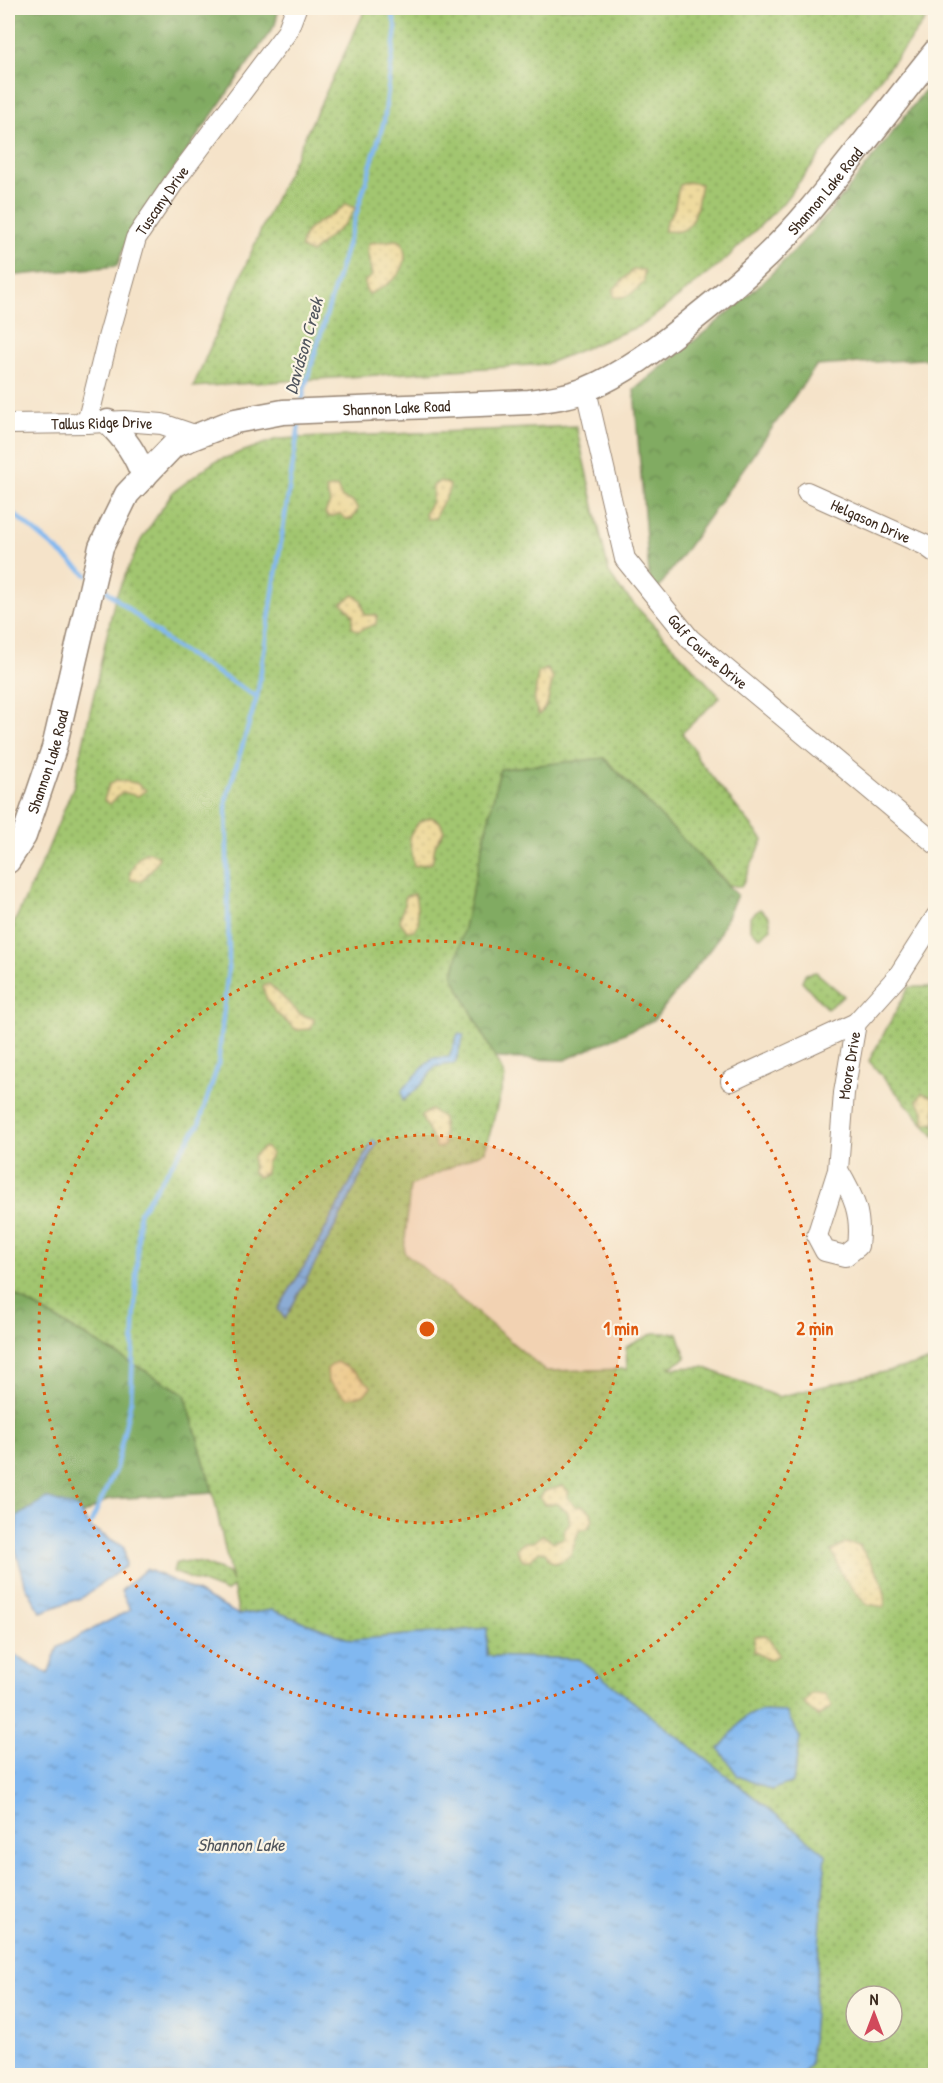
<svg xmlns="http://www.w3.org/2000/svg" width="943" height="2083" viewBox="0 0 943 2083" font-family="'Patrick Hand',sans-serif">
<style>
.grass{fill:url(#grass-dots);stroke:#6e7847;stroke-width:1.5;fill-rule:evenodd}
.forest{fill:url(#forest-crowns);stroke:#5e6a40;stroke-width:1.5}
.sand{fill:url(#sand-dots);stroke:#94825e;stroke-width:1.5}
.water{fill:url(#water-ripples);stroke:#5e7187;stroke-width:1.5}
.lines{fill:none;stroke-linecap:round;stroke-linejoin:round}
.stream{stroke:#81b8f0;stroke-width:4.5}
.minor-casing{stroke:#988674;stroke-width:22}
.major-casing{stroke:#988674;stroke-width:27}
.minor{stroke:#fff;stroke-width:20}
.major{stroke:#fff;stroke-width:24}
.ring{fill:none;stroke:#df570d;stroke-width:3;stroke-dasharray:3 6}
.labels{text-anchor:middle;stroke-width:4.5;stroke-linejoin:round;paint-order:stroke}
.street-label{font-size:16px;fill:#3b2a1e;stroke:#fcf5e5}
.water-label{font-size:18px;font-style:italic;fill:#50555d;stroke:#fcf5e5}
.centre{fill:#df570d;stroke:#fcf5e5;stroke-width:3}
.ring-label{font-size:18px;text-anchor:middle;font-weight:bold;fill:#df570d;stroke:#fcf5e5;stroke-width:4.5;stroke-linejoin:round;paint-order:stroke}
</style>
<defs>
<pattern id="grass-dots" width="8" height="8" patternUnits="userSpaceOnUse" patternTransform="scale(1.5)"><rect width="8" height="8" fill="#a2c670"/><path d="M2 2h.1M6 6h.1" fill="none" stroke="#85a15b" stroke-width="1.8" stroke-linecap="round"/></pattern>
<pattern id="forest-crowns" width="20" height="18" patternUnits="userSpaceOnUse" patternTransform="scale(1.5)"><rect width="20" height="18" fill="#81ab62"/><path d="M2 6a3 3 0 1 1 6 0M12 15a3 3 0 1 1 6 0" fill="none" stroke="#6b8b50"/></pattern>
<pattern id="sand-dots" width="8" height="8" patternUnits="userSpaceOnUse" patternTransform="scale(1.5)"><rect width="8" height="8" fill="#eeda9e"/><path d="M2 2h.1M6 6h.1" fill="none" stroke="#cdbb88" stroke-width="1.8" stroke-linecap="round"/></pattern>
<pattern id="water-ripples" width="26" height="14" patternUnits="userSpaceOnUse" patternTransform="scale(1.5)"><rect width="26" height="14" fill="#81b8f0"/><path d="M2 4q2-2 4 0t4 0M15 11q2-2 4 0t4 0" fill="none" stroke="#6b96c2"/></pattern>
</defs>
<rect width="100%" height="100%" fill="#fcf5e5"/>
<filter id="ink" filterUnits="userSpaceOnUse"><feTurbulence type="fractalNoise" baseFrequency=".0167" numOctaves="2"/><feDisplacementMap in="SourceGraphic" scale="12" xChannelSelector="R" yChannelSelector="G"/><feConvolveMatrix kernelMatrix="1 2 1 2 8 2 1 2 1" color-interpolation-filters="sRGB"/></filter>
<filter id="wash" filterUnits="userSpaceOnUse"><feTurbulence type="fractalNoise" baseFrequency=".008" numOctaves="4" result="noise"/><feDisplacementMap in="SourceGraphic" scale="24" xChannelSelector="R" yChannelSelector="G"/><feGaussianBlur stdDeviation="1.35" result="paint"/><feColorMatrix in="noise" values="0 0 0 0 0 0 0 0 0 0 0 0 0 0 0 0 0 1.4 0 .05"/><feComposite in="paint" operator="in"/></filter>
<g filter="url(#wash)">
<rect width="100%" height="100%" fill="#f5e3c9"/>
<!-- grass -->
<path class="grass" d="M 366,8 L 935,8 L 782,204 L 726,259 L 644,324 L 546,364 L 193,387 L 264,223 Z
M 576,426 L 609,573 L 620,589 L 720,697 L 682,733 L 694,749 L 697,758 L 763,840 L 741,887 L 729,885 L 707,862 L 697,864 L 656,823 L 646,800 L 604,758 L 453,976 L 505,1077 L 485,1151 L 410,1186 L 404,1252 L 546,1371 L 627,1369 L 626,1347 L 654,1333 L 678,1333 L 686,1358 L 669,1368 L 703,1367 L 778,1397 L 935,1360 L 935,2075 L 801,2075 L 810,2065 L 579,1659 L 487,1656 L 486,1628 L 351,1640 L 272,1610 L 239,1615 L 233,1586 L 226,1592 L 173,1572 L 175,1564 C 192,1556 211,1567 228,1573 L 232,1582 L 213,1493 L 185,1394 L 8,1291 L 8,936 L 45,856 L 74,785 L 115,598 L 141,540 L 173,492 L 214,462 L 277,439 ZM 856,1996 L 892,1996 L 892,2032 L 856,2032 Z
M 760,909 L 769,917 L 771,928 L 760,937 L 750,929 L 750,917 Z
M 816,972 L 844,996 L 827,1009 L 802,981 L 805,974 Z
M 909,987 L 935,987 L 935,1137 L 869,1061 Z"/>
<!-- forest -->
<path class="forest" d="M 8,8 L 279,8 L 275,25 L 130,232 L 117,266 L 8,276 Z
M 935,77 L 935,358 L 816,366 L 651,599 L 634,390 C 682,349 735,311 779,266 C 837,209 885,141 935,77 Z
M 604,758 L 737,895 L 715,943 L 654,1020 L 565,1060 L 495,1058 L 453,976 L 500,769 Z
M 8,1291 L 185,1394 L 213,1493 L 109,1499 L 20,1551 L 8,1524 Z"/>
<!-- sand -->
<path class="sand" d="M 687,182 L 701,184 C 697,199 698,226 680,231 C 676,232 670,231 665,231 C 665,216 671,220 674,209 C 677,201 676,195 680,185 Z
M 346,204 L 355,208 C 349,222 340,228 329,237 C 323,242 318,248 311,253 L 301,248 C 302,221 331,221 346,204 Z
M 397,240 L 402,242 C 413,269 392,284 369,294 L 365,288 L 365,281 L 372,276 L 367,249 L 369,243 Z
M 633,270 L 644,270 L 644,282 C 636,291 627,299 614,297 L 613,290 Z
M 440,481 L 450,485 C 448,498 439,505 435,518 L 427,519 L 425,513 L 432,502 L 433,486 Z
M 337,487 L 342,498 L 353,502 L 358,509 L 352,519 L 346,519 L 340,514 L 329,517 L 325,513 L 330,503 L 326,489 Z
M 354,595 L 361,600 L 365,615 L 377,615 L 376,624 L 358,631 L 352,627 L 353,615 L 342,603 Z
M 547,669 L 553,678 L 547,705 L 539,715 L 534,703 L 538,673 Z
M 116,780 L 136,783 L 146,790 L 138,796 L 122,792 L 110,804 L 104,800 L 109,785 Z
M 431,817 L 440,822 L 444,831 L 435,846 L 432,863 L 414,866 L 409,837 L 419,822 Z
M 149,852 L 159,857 C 157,866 147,873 142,881 L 131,880 L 130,874 C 134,864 137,855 149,852 Z
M 414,894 C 419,903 415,912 419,922 L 414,930 L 407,931 L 400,921 L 406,896 Z
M 269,984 L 300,1014 L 314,1019 L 311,1029 L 297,1030 C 281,1018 266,1007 263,986 Z
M 922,1093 L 935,1098 L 935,1123 L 924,1124 L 924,1111 L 917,1101 Z
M 431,1110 L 443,1118 L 444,1146 L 437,1148 L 421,1116 Z
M 265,1147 L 272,1154 L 266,1163 L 266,1173 L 258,1177 L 253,1173 L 253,1156 Z
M 336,1362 L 354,1371 L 371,1386 L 364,1395 L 347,1398 L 328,1381 L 327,1369 Z
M 563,1486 L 569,1492 L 567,1497 L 576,1507 L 583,1506 L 591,1512 L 593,1520 L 587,1529 L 580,1529 C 571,1544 578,1559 554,1563 L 549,1560 L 545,1552 L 539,1551 L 530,1560 L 523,1560 L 516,1549 L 525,1542 L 533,1542 L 542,1535 L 554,1542 L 564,1538 L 565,1529 L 570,1523 L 568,1513 L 558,1504 L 544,1504 L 540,1497 L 545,1491 Z
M 845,1543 L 859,1545 C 871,1564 889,1584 884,1607 L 866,1604 L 843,1577 L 832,1551 Z
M 766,1635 L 779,1655 L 769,1660 L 753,1651 L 755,1636 Z
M 811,1694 L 825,1694 L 832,1707 L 818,1716 L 804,1704 Z"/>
<!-- water -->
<path class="water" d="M 458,1034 L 464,1035 L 455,1063 L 435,1067 L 422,1084 L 403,1101 L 402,1090 L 432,1058 L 449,1057 Z
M 373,1140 L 377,1143 L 343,1212 L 285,1319 L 278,1309 L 314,1250 Z
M 46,1498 L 78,1508 L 89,1527 L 124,1547 L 126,1566 L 83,1597 L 41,1612 L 26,1587 L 15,1548 L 17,1517 Z
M 146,1569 L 185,1586 L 239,1615 L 272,1610 L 351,1640 L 487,1628 L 487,1656 L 579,1659 L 826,1854 L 810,2065 L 801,2076 L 8,2075 L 8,1651 L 48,1674 L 58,1647 L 130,1610 L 121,1591 Z
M 761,1711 L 786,1712 L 800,1738 L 793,1782 L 771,1790 L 738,1776 L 719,1749 L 745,1717 Z"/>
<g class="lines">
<!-- stream -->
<path class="stream" d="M 302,404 L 304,390 L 384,121 L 396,28 L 391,8
M 8,509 L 87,575
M 101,586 L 172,645 L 257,697
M 89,1527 L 116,1468 L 131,1400 L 139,1213 L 199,1124 L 218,1065 L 229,960 L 226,800 L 257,697 L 300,418"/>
</g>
</g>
<g filter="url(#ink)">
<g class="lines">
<defs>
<g id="minor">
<path id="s1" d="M 586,390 L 625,559 L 690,639 L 936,844"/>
<path id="s2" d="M 87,423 L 108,338 L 136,238 L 174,182 L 287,32 L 296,8"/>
<path id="s3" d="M 8,424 L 87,423 L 124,421 L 162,424 L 197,436"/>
<path id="s4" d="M 807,492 L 925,545 L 936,553"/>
<path d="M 731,1081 L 856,1023"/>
<path id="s5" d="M 838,1170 C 854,1197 862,1214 858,1246 L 845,1256 L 825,1251 L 817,1236 L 838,1170 L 844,1093 L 856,1023 L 899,975 L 936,917"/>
</g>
<g id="major">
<path d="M 108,422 C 125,439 136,454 144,477"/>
<path id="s6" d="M 8,861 L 24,836 L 54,748 L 101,547 L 127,494 L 174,445 L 235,421 L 283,412 L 529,402 C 548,399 569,397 587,389 C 623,374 656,349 686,325 C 729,291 773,254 809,211 C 853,159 893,104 936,51"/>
</g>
</defs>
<!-- minor casing -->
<use href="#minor" class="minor-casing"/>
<!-- major casing -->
<use href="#major" class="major-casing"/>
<!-- minor -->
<use href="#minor" class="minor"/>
<!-- major -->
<use href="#major" class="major"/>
</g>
</g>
<!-- distance rings -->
<circle cx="427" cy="1329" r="194" fill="#df570d" fill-opacity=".12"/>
<g class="ring">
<circle cx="427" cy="1329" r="194"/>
<circle cx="427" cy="1329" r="388"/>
</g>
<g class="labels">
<!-- street labels -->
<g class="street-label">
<text dy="6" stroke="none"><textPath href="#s6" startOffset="1188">Shannon Lake Road</textPath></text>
<text dy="6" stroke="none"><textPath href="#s2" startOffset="237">Tuscany Drive</textPath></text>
<text dy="6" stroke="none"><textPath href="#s6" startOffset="684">Shannon Lake Road</textPath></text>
<text dy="6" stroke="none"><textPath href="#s3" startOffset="94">Tallus Ridge Drive</textPath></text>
<text dy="6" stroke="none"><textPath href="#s4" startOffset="70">Helgason Drive</textPath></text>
<text dy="6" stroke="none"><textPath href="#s1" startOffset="298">Golf Course Drive</textPath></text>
<text dy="6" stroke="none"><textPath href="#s6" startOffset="108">Shannon Lake Road</textPath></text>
<text dy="6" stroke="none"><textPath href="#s5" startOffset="309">Moore Drive</textPath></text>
</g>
<!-- water labels -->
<g class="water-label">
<text transform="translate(304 346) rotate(-74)" y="6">Davidson Creek</text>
<text x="241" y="1851">Shannon Lake</text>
</g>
</g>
<circle cx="427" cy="1329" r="9" class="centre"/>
<g class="ring-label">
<text x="621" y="1335">1 min</text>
<text x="815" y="1335">2 min</text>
</g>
<!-- margin -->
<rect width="943" height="2083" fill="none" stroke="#fcf5e5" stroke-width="30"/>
<!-- north arrow -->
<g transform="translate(874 2014)"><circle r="28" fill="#fcf5e5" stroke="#afa495" stroke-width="1.5"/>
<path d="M0-4.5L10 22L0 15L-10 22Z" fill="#d1495b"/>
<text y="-9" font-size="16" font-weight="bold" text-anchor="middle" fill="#3b2a1e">N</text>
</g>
</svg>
